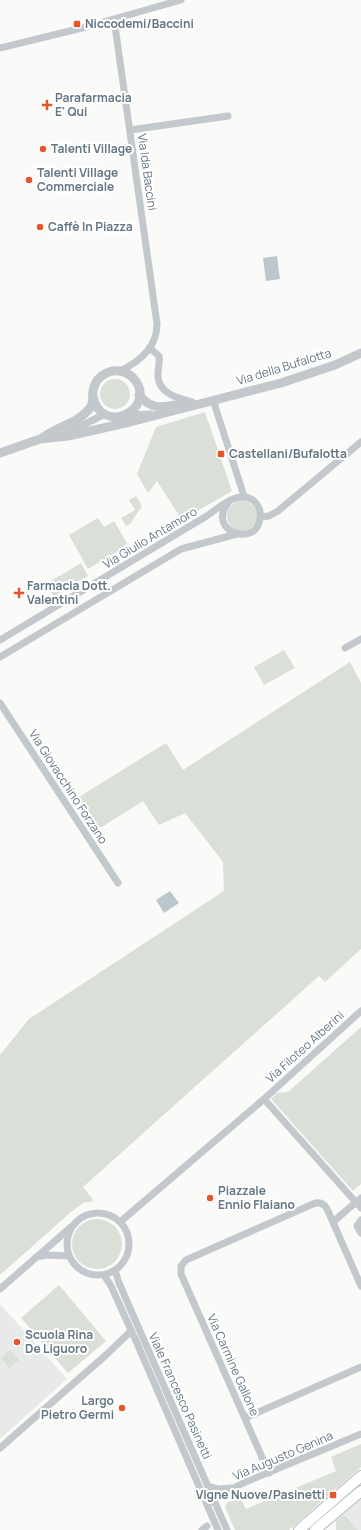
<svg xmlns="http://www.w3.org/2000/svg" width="361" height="1530" viewBox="0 0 361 1530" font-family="Manrope,sans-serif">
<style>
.built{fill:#e8e9e9}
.green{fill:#dadfd7}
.water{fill:#bbc7cb}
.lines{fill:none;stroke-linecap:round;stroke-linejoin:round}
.secondary-casing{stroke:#b3babf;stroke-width:12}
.minor{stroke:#c3c8cc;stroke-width:7}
.tertiary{stroke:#c3c8cc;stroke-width:9}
.secondary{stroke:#fff;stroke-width:10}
.poi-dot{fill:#e4572e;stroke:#fff;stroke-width:1.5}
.labels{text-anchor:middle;stroke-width:4;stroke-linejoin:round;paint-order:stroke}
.poi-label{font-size:12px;font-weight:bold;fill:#657683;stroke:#fff;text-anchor:start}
.street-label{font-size:12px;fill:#657683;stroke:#fff}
</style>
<rect width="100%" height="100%" fill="#fafaf8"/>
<!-- built -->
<path class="built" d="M 0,1304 L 67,1379 L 0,1439 Z
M 361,1494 L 361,1530 L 358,1530 L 342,1511 Z"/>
<!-- green -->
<path class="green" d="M100 394a15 15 0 1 1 30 0a15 15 0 1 1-30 0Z
M 205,412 L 232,491 L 182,520 L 157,481 L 148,493 L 137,474 L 156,427 Z
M 136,496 L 142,506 L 130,524 L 126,526 L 121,518 L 135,510 L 129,500 Z
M227 516a15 15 0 1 1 30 0a15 15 0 1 1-30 0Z
M 98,518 L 104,527 L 114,521 L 128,545 L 88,569 L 69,535 Z
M 81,563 L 88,576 L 54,596 L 46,584 Z
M 284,650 L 295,668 L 264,685 L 254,667 Z
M 350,662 L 361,683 L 361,949 L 325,982 L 319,976 L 83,1187 L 94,1201 L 83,1203 L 71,1212 L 0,1275 L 0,1055 L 29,1019 L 224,891 L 223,862 L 185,813 L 159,825 L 143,801 L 94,832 L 74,800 L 166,743 L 183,770 Z
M 361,1027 L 361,1184 L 353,1191 L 271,1099 L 277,1093 L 288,1092 Z
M72 1244a25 25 0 1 1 50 0a25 25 0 1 1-50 0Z
M 59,1285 L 106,1341 L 68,1373 L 21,1318 Z
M 10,1350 L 19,1360 L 9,1368 L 1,1358 Z
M 361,1444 L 361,1467 L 289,1530 L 235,1530 L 225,1507 L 227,1503 L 240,1496 L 246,1509 L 336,1471 L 331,1457 Z
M 344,1514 L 358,1530 L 336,1530 L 336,1521 Z"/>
<!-- water -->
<path class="water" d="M 277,256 L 280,279 L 266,281 L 263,258 Z
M 170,891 L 179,903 L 164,913 L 156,900 Z"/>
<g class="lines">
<defs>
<path id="secondary" d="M 299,1530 L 361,1476
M 315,1530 L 361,1491"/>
</defs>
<!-- secondary casing -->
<use href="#secondary" class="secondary-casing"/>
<!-- minor -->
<path class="minor" d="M 114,19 L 157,324 C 157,347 139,362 120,371
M 0,48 L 86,27 L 181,0
M 130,130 L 228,116
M 150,348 L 159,356 C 160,362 158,368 158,375 C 158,393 177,398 192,402
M 213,400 L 243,493 L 243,497
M 126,415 L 150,414
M 65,434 L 105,414
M 260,517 L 269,516 L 278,511 L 361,442
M 0,640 L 205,517 C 218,509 238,488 254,501 C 259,506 261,512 260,518 C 257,549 206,531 228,503
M 345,648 L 361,639
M 0,657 L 181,549 L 237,534
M 0,703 L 118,883
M 264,1099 L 361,1208
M67 1244a31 31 0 1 1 62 0a31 31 0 1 1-62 0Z
M 361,1220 L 357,1226 L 361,1233
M 120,1222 L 264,1099 L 361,1011
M 333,1222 L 361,1198
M 36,1257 L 47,1255 L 69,1256
M 115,1270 L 119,1283 L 227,1530
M 104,1275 L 111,1286 L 136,1341 L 218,1530
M 0,1289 L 71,1227
M 245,1418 L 361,1367
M 0,1448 L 106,1355 L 131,1331
M 269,1473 L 181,1274 L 181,1266 L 186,1260 L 313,1204 C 320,1201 325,1204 328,1211 L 361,1286
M 208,1486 L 218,1489 L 231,1488
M 210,1502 L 241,1484 L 361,1434
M 202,1530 L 207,1526"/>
<!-- tertiary -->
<path class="tertiary" d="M 139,395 C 151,410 163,408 180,404
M 41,439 C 56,426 78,424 90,408 C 94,403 92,397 93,391 C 95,378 107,369 120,371 C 126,372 131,375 135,380 C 157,410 101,437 93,396
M 0,453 L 40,439 L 68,436 L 130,422 L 281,383 L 335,365 L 361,353"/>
<!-- secondary -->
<use href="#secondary" class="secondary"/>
</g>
<!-- markers -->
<g class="poi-dot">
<rect x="73" y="20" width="8" height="8" rx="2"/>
<path d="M45 99h4v4h4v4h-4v4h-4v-4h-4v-4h4z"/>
<circle cx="43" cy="149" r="4"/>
<circle cx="29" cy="180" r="4"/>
<circle cx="40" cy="227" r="4"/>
<rect x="217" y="450" width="8" height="8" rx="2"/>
<path d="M17 587h4v4h4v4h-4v4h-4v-4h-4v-4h4z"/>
<circle cx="210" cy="1198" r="4"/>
<circle cx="17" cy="1342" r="4"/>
<circle cx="122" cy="1408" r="4"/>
<rect x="329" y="1491" width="8" height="8" rx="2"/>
</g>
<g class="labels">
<!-- poi labels -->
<g class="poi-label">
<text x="85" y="28">Niccodemi/Baccini</text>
<text x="55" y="102">Parafarmacia<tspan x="55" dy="14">E' Qui</tspan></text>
<text x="51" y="153">Talenti Village</text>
<text x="37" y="177">Talenti Village<tspan x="37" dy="14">Commerciale</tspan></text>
<text x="48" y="231">Caffè In Piazza</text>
<text x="229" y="458">Castellani/Bufalotta</text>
<text x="27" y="590">Farmacia Dott.<tspan x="27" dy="14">Valentini</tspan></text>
<text x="218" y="1195">Piazzale<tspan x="218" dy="14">Ennio Flaiano</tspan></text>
<text x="25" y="1339">Scuola Rina<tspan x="25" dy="14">De Liguoro</tspan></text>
<text x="114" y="1405" text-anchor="end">Largo<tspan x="114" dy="14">Pietro Germi</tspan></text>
<text x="325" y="1499" text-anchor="end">Vigne Nuove/Pasinetti</text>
</g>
<!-- street labels -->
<g class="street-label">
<text transform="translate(147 172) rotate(82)" y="4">Via Ida Baccini</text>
<text transform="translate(284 367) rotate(-17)" y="4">Via della Bufalotta</text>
<text transform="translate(150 538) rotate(-31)" y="4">Via Giulio Antamoro</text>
<text transform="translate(68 787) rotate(57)" y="4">Via Giovacchino Forzano</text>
<text transform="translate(305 1047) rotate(-42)" y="4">Via Filoteo Alberini</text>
<text transform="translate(233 1365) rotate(66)" y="4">Via Carmine Gallone</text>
<text transform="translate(180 1396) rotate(66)" y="4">Viale Francesco Pasinetti</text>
<text transform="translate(283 1456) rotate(-23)" y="4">Via Augusto Genina</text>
</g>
</g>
</svg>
